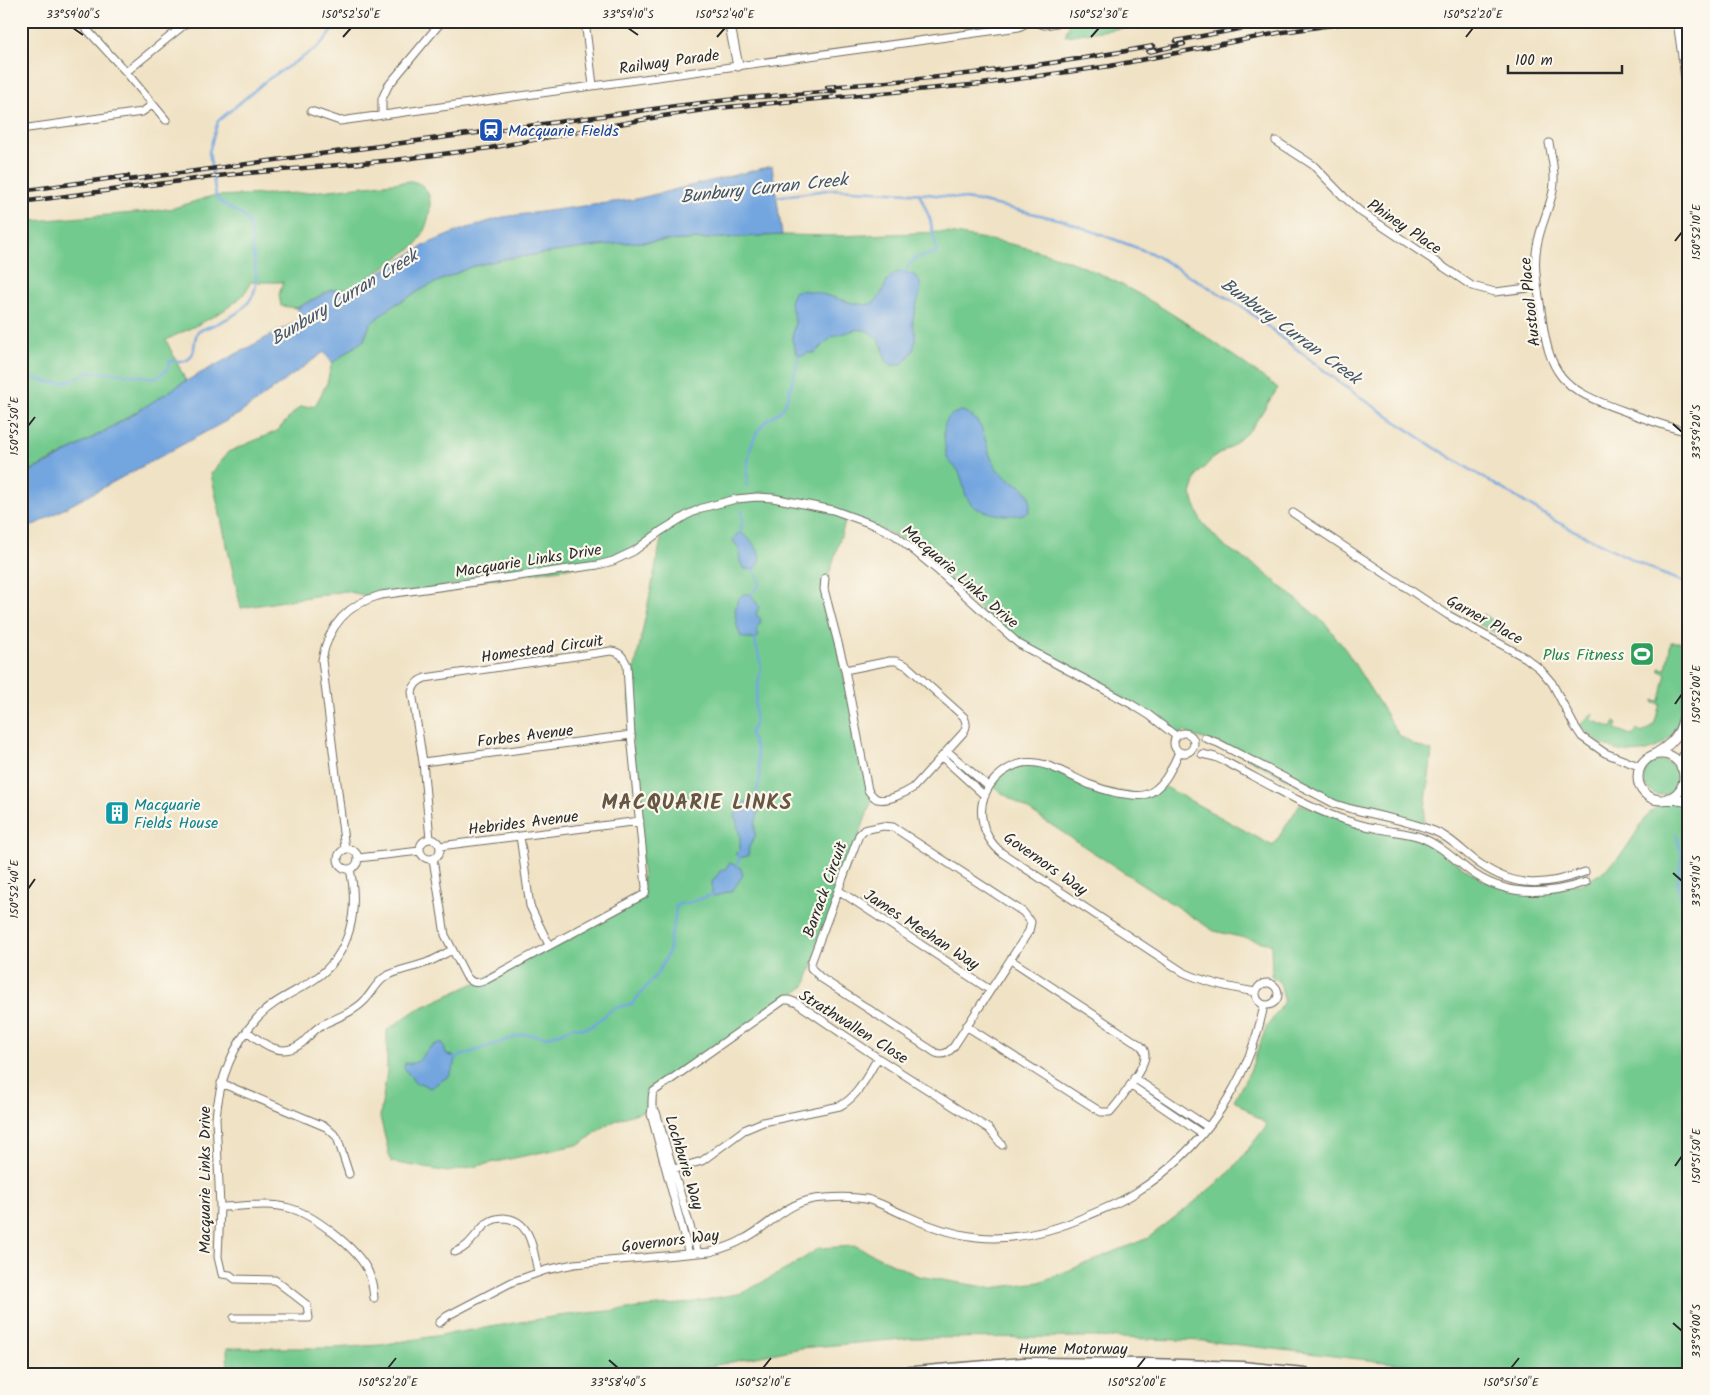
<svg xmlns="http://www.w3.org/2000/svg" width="1710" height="1395" viewBox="0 0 1710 1395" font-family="Kalam,sans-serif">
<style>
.green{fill:#73ca8e;stroke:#4f7a5c}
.water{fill:#73a6df;stroke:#4f6885}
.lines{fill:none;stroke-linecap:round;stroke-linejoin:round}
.stream{stroke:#73a6df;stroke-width:2.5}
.street-casing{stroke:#706b61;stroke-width:9}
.secondary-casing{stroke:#706b61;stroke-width:11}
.highway-casing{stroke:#706b61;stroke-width:15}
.street{stroke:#fff;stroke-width:7}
.secondary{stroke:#fff;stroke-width:9}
.highway{stroke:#fff;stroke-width:12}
.rail-casing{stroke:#2b2b2b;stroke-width:4.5}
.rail{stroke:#fbf7ec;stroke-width:2.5;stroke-dasharray:8;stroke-linecap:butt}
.ticks{fill:none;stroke:#2b2b2b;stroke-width:2}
.labels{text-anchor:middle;stroke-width:4.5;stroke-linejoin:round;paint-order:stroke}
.street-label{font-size:16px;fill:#2b2b2b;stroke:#fbf7ec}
.transit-label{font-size:16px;fill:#164399;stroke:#fbf7ec;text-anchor:start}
.leisure-label{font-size:16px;fill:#27864d;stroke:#fbf7ec;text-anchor:end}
.culture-label{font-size:16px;fill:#0d838f;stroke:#fbf7ec;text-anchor:start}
.water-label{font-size:18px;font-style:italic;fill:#44566a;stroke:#fbf7ec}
.district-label{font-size:21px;font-weight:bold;letter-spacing:1px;fill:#675641;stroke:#fbf7ec}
.neatline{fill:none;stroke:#2b2b2b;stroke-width:2}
.ticks-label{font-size:12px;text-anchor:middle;fill:#2b2b2b}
</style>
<rect width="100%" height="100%" fill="#fbf7ec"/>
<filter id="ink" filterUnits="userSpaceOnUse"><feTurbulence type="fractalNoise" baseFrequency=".02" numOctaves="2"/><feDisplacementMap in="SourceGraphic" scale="10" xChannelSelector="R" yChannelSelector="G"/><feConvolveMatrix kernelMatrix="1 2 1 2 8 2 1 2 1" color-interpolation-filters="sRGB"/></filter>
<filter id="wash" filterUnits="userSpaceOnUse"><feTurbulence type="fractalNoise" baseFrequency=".0096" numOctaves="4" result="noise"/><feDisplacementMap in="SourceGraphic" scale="20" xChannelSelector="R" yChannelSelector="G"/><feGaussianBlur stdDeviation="1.12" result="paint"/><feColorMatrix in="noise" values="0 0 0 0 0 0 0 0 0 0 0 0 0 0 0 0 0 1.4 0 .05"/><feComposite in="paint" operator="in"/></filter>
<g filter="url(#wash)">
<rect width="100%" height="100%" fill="#f0e2c4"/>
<!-- green -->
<path class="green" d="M 1070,21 L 1173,21 L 1065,36 Z
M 411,181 C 442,186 429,227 416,245 L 351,290 L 331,290 L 297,308 L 281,306 L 279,295 L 283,282 L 250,282 C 246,306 187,329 166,340 L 186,381 C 132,415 79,448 21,475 L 21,222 L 147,212 L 174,208 L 212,196 L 303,193 Z
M 942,232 C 972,237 1002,241 1031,249 C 1122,272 1203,334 1278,388 L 1251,429 L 1233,445 L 1213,458 L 1197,475 L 1191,494 L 1201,521 L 1223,545 L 1259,568 L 1326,624 L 1347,652 L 1399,735 L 1414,745 L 1432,751 L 1423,827 L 1329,801 L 1221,744 L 1190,735 L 1184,731 L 1176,736 L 1149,715 L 1019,644 L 897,536 L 847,516 L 825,588 L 868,790 L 873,797 L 805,986 L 653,1091 L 653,1108 L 622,1118 L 606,1125 L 581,1144 L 448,1172 L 391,1162 L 380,1117 L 387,1071 L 387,1030 L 416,1010 L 475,983 L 644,895 L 629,697 L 663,530 L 613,561 L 373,597 L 345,591 L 241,608 L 211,474 L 228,452 L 277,431 L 299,407 L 315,406 L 327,383 L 332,363 L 364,340 L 370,324 L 391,307 L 428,286 L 470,267 L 503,259 L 622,243 L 782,235 L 839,236 Z
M 1482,614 L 1508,629 L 1503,637 L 1477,623 Z
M 1671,642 L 1689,642 L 1689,665 L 1678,725 C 1666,752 1633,759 1608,747 C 1597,742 1589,733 1580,725 L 1592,714 L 1594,714 L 1592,719 L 1594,721 L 1612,728 L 1615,722 L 1618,724 L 1616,729 L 1633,736 L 1637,729 L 1642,733 L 1654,725 L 1660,704 L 1654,703 L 1654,700 L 1660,701 L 1666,673 L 1660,671 L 1660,668 L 1666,669 Z
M 1028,761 L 1105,790 L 1144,795 L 1160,784 L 1273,846 L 1300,804 L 1359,824 L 1416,836 L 1484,881 L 1527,892 L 1586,882 C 1605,872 1621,858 1632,839 C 1637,832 1641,823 1647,816 C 1652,810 1659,805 1665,799 L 1689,802 L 1689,1374 L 1486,1374 L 1206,1341 L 1093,1337 L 913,1338 L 801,1348 L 672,1374 L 228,1374 L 227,1348 L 332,1348 L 380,1345 L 558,1316 L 688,1303 L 742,1293 L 789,1268 L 819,1248 L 856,1246 L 918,1276 L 991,1288 L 1040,1282 L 1148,1238 L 1192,1204 L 1231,1171 L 1267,1125 L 1234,1100 L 1250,1071 L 1266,1028 L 1279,1010 L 1284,1000 L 1281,986 L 1278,980 L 1272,977 L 1271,944 L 1214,931 L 990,785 L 1001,774 Z
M1644 778a17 17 0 1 1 34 0a17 17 0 1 1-34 0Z"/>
<!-- water -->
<path class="water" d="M 772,166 L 782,235 L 622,243 L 503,259 L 470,267 L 428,286 L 391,307 L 370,324 L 364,340 L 332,363 L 324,352 L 239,414 L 21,532 L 21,475 L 50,462 L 114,426 L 186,381 L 303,318 L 297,308 L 331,290 L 351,290 L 427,244 L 458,231 L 503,217 L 636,199 Z
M 897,272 C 935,272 916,299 913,320 C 912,324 914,328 915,332 C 917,347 912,355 901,365 L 892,365 L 886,361 L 882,345 L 876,337 L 868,331 L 858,329 L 832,337 L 814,353 L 808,353 L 803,356 L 797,354 L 792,340 L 795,321 L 790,302 L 794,292 C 807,284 856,309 870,304 C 881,300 883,288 888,280 C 891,276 894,274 897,272 Z
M 962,411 C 988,420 983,446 995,466 C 1008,486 1036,482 1029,512 C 1018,519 979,514 971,504 C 963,494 964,483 959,472 C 956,467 952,465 949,461 C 946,456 946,451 945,446 C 943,429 942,415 962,411 Z
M 740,533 C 756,539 773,572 745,569 L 740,562 L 739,549 L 733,540 L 736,535 Z
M 744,594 L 751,594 L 759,607 L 756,614 L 761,620 L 756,632 L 759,635 L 755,640 L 741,637 C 736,625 730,602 744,594 Z
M 752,799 L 755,800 L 759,809 L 755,824 L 755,836 L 749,847 L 748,856 L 739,858 L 735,854 L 740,850 L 740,836 L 735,815 L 745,802 Z
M 730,863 L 740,867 L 743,875 L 733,890 L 716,896 L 712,895 L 712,882 L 721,870 L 725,869 Z
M 439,1043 L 443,1043 L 446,1054 L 450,1056 L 453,1055 L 455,1058 L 455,1065 L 449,1076 L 430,1088 L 420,1083 L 416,1084 L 404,1068 L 405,1063 C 416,1064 418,1062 425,1053 C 428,1048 434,1045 439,1043 Z"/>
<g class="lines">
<!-- stream -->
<path class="stream" d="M 775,197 L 835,189 L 928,194 L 978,201 L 1062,220 L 1151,253 L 1244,308 L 1344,386 L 1432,446 L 1494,484 L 1557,522 L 1660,573 L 1689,584
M 904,272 L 914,259 L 937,252 L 930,219 L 919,193
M 21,374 L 48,382 L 61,383 L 73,380 L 88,372 L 116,373 L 157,378 L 168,368 L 170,361 L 186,361 C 198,353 192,342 198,331 C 220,323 254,311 256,283 C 257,273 254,262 253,253 C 251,243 252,231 248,222 C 242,210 222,208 216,196 L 209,152 L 218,121 L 267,80 L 317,48 L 328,36 L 337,21
M 747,486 C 747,465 748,440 764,423 C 769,417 778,415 782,409 C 789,400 796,368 799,356
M 740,533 L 743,521 L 742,511
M 751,594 L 760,584 L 758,577 L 752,569
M 755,640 L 761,666 L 755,705 L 755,723 L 750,734 L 756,748 L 760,777 L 755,800
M 1676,834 L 1682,855 L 1678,882 L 1685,922 L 1685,957 L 1689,960
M 737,865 L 739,858
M 455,1058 L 524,1034 L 549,1037 L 574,1027 L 583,1029 L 593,1025 L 614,1008 L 632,1004 L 657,974 L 669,952 L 670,939 L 674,924 L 676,906 L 678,904 L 688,903 L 712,895"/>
</g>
</g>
<g filter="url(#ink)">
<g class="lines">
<defs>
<path id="street" d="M 79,21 L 126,72 L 166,120
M 585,21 L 593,85
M 1033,21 L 1044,25 L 1069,21
M 126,72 L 189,21
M 311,111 L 340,121 L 1019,27 L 1030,21
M 382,115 L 382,99 L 388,86 L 442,21
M 21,129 L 142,112 L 152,105
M 1276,141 L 1313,165 L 1344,197 L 1361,212 L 1472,286 L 1495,292 L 1537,287
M 1549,143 C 1552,159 1556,175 1553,191 C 1549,210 1540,227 1537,246 C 1533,267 1538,289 1541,310 C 1549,376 1561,389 1624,411 C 1645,419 1667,427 1689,432
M 1293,513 L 1448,615 L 1526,658 L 1540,669 L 1552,683 L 1574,725 L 1582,737 L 1605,753 L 1641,767
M 825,578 L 824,589 L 845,670 L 890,661 L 896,661 L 907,666 L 964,717 C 967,724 967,727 963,733 L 913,788 C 905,793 887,802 877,799 C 873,797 870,793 868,790 L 845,670
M1174 743a10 10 0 1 1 20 0a10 10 0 1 1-20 0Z
M 1205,738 L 1218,743 L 1335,804 C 1367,815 1402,818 1434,831 C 1452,838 1464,853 1480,864 C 1516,889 1546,886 1585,872
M 947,751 L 989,787
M 1179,752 C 1172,768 1163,790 1144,795 C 1136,797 1126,794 1117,793 C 1108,791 1098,788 1088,784 C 1055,769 1027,747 995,779 C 985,790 980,804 982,818 C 984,832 991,844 1002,853 L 1183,972 C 1206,983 1231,988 1256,992
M 1202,754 L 1215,757 L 1226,762 C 1263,781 1300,804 1339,818 C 1351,822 1363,826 1375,828 C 1390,832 1406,832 1420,837 C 1438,844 1452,857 1467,869 C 1503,897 1545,896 1586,882
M 942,757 L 985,796
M 423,762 L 631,735
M 883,826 L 893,827 L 1023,912 L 1031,922 L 1029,931 L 954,1046 C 949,1052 944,1056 936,1053 L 821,978 L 811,968 L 811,963 L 859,835 L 864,830 Z
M 520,836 L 530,906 L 549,945
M420 849a10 10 0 1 1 20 0a10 10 0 1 1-20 0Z
M 430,839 L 423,762 L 412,692 C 414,685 417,681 425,678 L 611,651 C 620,652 623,656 627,665 L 631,735 L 646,887 L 645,894 L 486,980 C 477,984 472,984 466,976 L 445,935 L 433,859
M 440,846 L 640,821
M338 859a10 10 0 1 1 20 0a10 10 0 1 1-20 0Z
M 345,849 L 322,660 C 328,626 347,604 381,595 L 598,565 L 613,561 L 634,551 L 661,531 L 687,515 L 702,508 L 736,499 L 757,497 L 773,498 L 833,510 L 877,526 L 895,535 L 936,569 L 1019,644 L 1131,704 L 1149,715 L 1176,736
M 358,858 L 420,851
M 838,890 L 990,990
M1256 994a11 11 0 1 1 22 0a11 11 0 1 1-22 0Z
M 966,1026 L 1101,1112 L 1110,1112 C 1119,1102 1146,1066 1145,1055 C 1145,1050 1143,1048 1140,1045 L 1011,960
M 248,1032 C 263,1044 282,1059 302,1043 C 309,1037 313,1030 322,1025 C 336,1018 354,1012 365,1000 C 372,993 376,983 385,977 C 398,969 413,968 428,962 C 436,959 444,954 452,950
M 1134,1078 L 1208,1127
M 221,1083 L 326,1127 L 337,1137 L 349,1174
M 1130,1085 L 1202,1134
M 653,1109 L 656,1112 L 698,1253
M 667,1171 L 702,1161 L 744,1130 L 763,1122 L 840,1106 C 859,1096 867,1075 878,1058
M 220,1207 C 242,1207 267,1202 289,1208 C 313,1214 355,1247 367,1269 C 372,1278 373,1288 374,1298
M 455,1252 C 470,1247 475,1234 486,1224 C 492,1219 498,1218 504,1218 C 532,1220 533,1251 538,1272
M 689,1254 L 651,1114 C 653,1107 651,1100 653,1092 L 784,1000 L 789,1000 L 797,1003 L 878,1058 L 989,1129 L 1002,1145
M 234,1318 L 309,1318 L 307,1305 L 275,1280 L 235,1279 L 230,1275 L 222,1274 L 218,1257 L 220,1207 L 216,1118 C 219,1080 232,1046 258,1017 C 274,1000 296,992 315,979 C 351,954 359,910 350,869
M 439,1323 L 447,1316 L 512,1282 L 546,1270 L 574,1264 L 710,1252 C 721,1249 732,1246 742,1240 C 773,1225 786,1199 825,1198 C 838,1197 854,1197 866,1199 C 880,1202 892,1210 905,1215 C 928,1226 951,1234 977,1237 C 1015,1241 1053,1231 1087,1216 C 1103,1209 1120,1203 1135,1193 C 1202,1151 1249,1082 1264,1005"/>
<path id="secondary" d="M 729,21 L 738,66
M 1678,21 L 1689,99
M 1688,21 L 1689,29
M 1655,754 C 1685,737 1683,721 1689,690
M1638 777a23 23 0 1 1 46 0a23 23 0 1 1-46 0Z
M 1681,767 L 1689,735
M 1668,798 L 1689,802"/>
<path id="highway" d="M 902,1374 L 1023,1364 L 1149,1365 L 1242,1368 L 1304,1374"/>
</defs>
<!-- street casing -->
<use href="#street" class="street-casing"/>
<!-- secondary casing -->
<use href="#secondary" class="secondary-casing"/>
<!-- highway casing -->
<use href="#highway" class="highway-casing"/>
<!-- street -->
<use href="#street" class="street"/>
<!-- secondary -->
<use href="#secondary" class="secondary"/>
<!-- highway -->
<use href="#highway" class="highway"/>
<defs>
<path id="rail" d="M 1176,41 L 1281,21
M 1148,52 L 1184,44
M 827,87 C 937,79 1046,66 1154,46
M 121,181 L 676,106 L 745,98 L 835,91
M 21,191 L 128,176
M 21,202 L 226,175 L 395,160 L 490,148 L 663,116 L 717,108 L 982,84 L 1110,66 L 1283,32 L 1360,21"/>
</defs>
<!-- rail casing -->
<use href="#rail" class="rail-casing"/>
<!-- rail -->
<use href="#rail" class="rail"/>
</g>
</g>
<!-- ticks -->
<path class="ticks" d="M 73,28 L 83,35M 628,28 L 638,35M 343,37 L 351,28M 717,37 L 725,28M 1091,37 L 1099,28M 1466,37 L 1473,28M 1675,241 L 1682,232M 1673,424 L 1682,432M 28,426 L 35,417M 1675,704 L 1682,694M 1673,873 L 1682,881M 28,889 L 35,879M 1675,1166 L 1682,1156M 1673,1323 L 1682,1331M 609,1360 L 618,1368M 388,1368 L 396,1358M 763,1368 L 771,1358M 1137,1368 L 1145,1358M 1511,1368 L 1519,1358"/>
<!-- icons -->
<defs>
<symbol id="station-square" viewBox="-11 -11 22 22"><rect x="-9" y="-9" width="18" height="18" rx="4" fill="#1a4fb4" stroke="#fbf7ec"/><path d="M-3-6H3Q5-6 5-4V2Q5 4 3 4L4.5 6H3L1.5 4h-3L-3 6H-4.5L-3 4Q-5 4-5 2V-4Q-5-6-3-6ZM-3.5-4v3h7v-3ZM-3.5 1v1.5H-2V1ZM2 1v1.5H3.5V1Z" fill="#fff"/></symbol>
<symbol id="stadium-square" viewBox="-11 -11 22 22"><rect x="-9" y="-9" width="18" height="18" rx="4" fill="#2e9e5b" stroke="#fbf7ec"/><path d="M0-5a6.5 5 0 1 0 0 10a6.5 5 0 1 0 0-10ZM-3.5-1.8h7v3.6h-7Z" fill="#fff"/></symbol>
<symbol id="building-square" viewBox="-11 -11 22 22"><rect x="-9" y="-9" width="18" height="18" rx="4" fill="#0f9aa8" stroke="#fbf7ec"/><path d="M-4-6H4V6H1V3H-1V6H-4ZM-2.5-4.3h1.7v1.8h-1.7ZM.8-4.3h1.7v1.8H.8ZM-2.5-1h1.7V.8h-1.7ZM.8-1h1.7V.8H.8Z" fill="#fff"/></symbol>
</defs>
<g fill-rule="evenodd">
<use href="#station-square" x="477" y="116" width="28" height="28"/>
<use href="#stadium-square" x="1628" y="640" width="28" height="28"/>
<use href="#building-square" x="103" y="799" width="28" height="28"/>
</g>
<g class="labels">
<!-- street labels -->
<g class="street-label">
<text transform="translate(669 61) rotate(-8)" y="6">Railway Parade</text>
<text transform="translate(1405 226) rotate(34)" y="6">Phiney Place</text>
<text transform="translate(1529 302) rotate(-96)" y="6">Austool Place</text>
<text transform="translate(528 560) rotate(-9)" y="6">Macquarie Links Drive</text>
<text transform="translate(961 576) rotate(41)" y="6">Macquarie Links Drive</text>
<text transform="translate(1485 619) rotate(29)" y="6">Garner Place</text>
<text transform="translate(542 648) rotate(-8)" y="6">Homestead Circuit</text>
<text transform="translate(525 735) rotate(-7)" y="6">Forbes Avenue</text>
<text transform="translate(523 822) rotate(-7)" y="6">Hebrides Avenue</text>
<text transform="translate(1046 863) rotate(35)" y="6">Governors Way</text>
<text transform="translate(824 889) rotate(-70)" y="6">Barrack Circuit</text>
<text transform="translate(922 929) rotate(33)" y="6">James Meehan Way</text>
<text transform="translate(854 1026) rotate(32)" y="6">Strathwallen Close</text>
<text transform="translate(685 1162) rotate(73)" y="6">Lochburie Way</text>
<text transform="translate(204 1180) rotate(-90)" y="6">Macquarie Links Drive</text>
<text transform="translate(670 1240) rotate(-7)" y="6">Governors Way</text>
<text x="1073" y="1354">Hume Motorway</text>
</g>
<!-- transit labels -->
<g class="transit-label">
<text x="508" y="136">Macquarie Fields</text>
</g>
<!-- leisure labels -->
<g class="leisure-label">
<text x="1624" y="660">Plus Fitness</text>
</g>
<!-- culture labels -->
<g class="culture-label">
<text x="134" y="810">Macquarie<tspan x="134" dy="18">Fields House</tspan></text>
</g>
<!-- water labels -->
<g class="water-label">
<text transform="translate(764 188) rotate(-6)" y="6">Bunbury Curran Creek</text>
<text transform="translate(344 297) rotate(-31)" y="6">Bunbury Curran Creek</text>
<text transform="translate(1291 331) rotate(36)" y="6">Bunbury Curran Creek</text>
</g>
<!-- district labels -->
<g class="district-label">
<text x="697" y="809">MACQUARIE LINKS</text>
</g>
</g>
<!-- margin -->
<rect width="1710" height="1395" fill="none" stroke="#fbf7ec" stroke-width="55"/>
<!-- scale -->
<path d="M1508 65v8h114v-8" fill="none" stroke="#2b2b2b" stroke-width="2.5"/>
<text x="1515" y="65" font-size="15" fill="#2b2b2b" stroke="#fbf7ec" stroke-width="4" paint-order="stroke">100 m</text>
<rect x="28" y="28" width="1654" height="1340" class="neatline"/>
<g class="ticks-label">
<text x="73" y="18">33°59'00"S</text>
<text x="351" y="18">150°52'50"E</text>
<text x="628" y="18">33°59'10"S</text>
<text x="725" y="18">150°52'40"E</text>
<text x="1099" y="18">150°52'30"E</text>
<text x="1473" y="18">150°52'20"E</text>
<text transform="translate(1696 232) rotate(-90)" y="4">150°52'10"E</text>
<text transform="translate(14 426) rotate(-90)" y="4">150°52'50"E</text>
<text transform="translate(1696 432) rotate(-90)" y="4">33°59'20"S</text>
<text transform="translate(1696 694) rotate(-90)" y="4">150°52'00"E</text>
<text transform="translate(1696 881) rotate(-90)" y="4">33°59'10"S</text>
<text transform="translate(14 889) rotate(-90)" y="4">150°52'40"E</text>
<text transform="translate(1696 1156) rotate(-90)" y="4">150°51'50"E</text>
<text transform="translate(1696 1331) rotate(-90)" y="4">33°59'00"S</text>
<text x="388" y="1386">150°52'20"E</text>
<text x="618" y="1386">33°58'40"S</text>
<text x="763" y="1386">150°52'10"E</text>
<text x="1137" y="1386">150°52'00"E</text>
<text x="1511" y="1386">150°51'50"E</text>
</g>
</svg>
